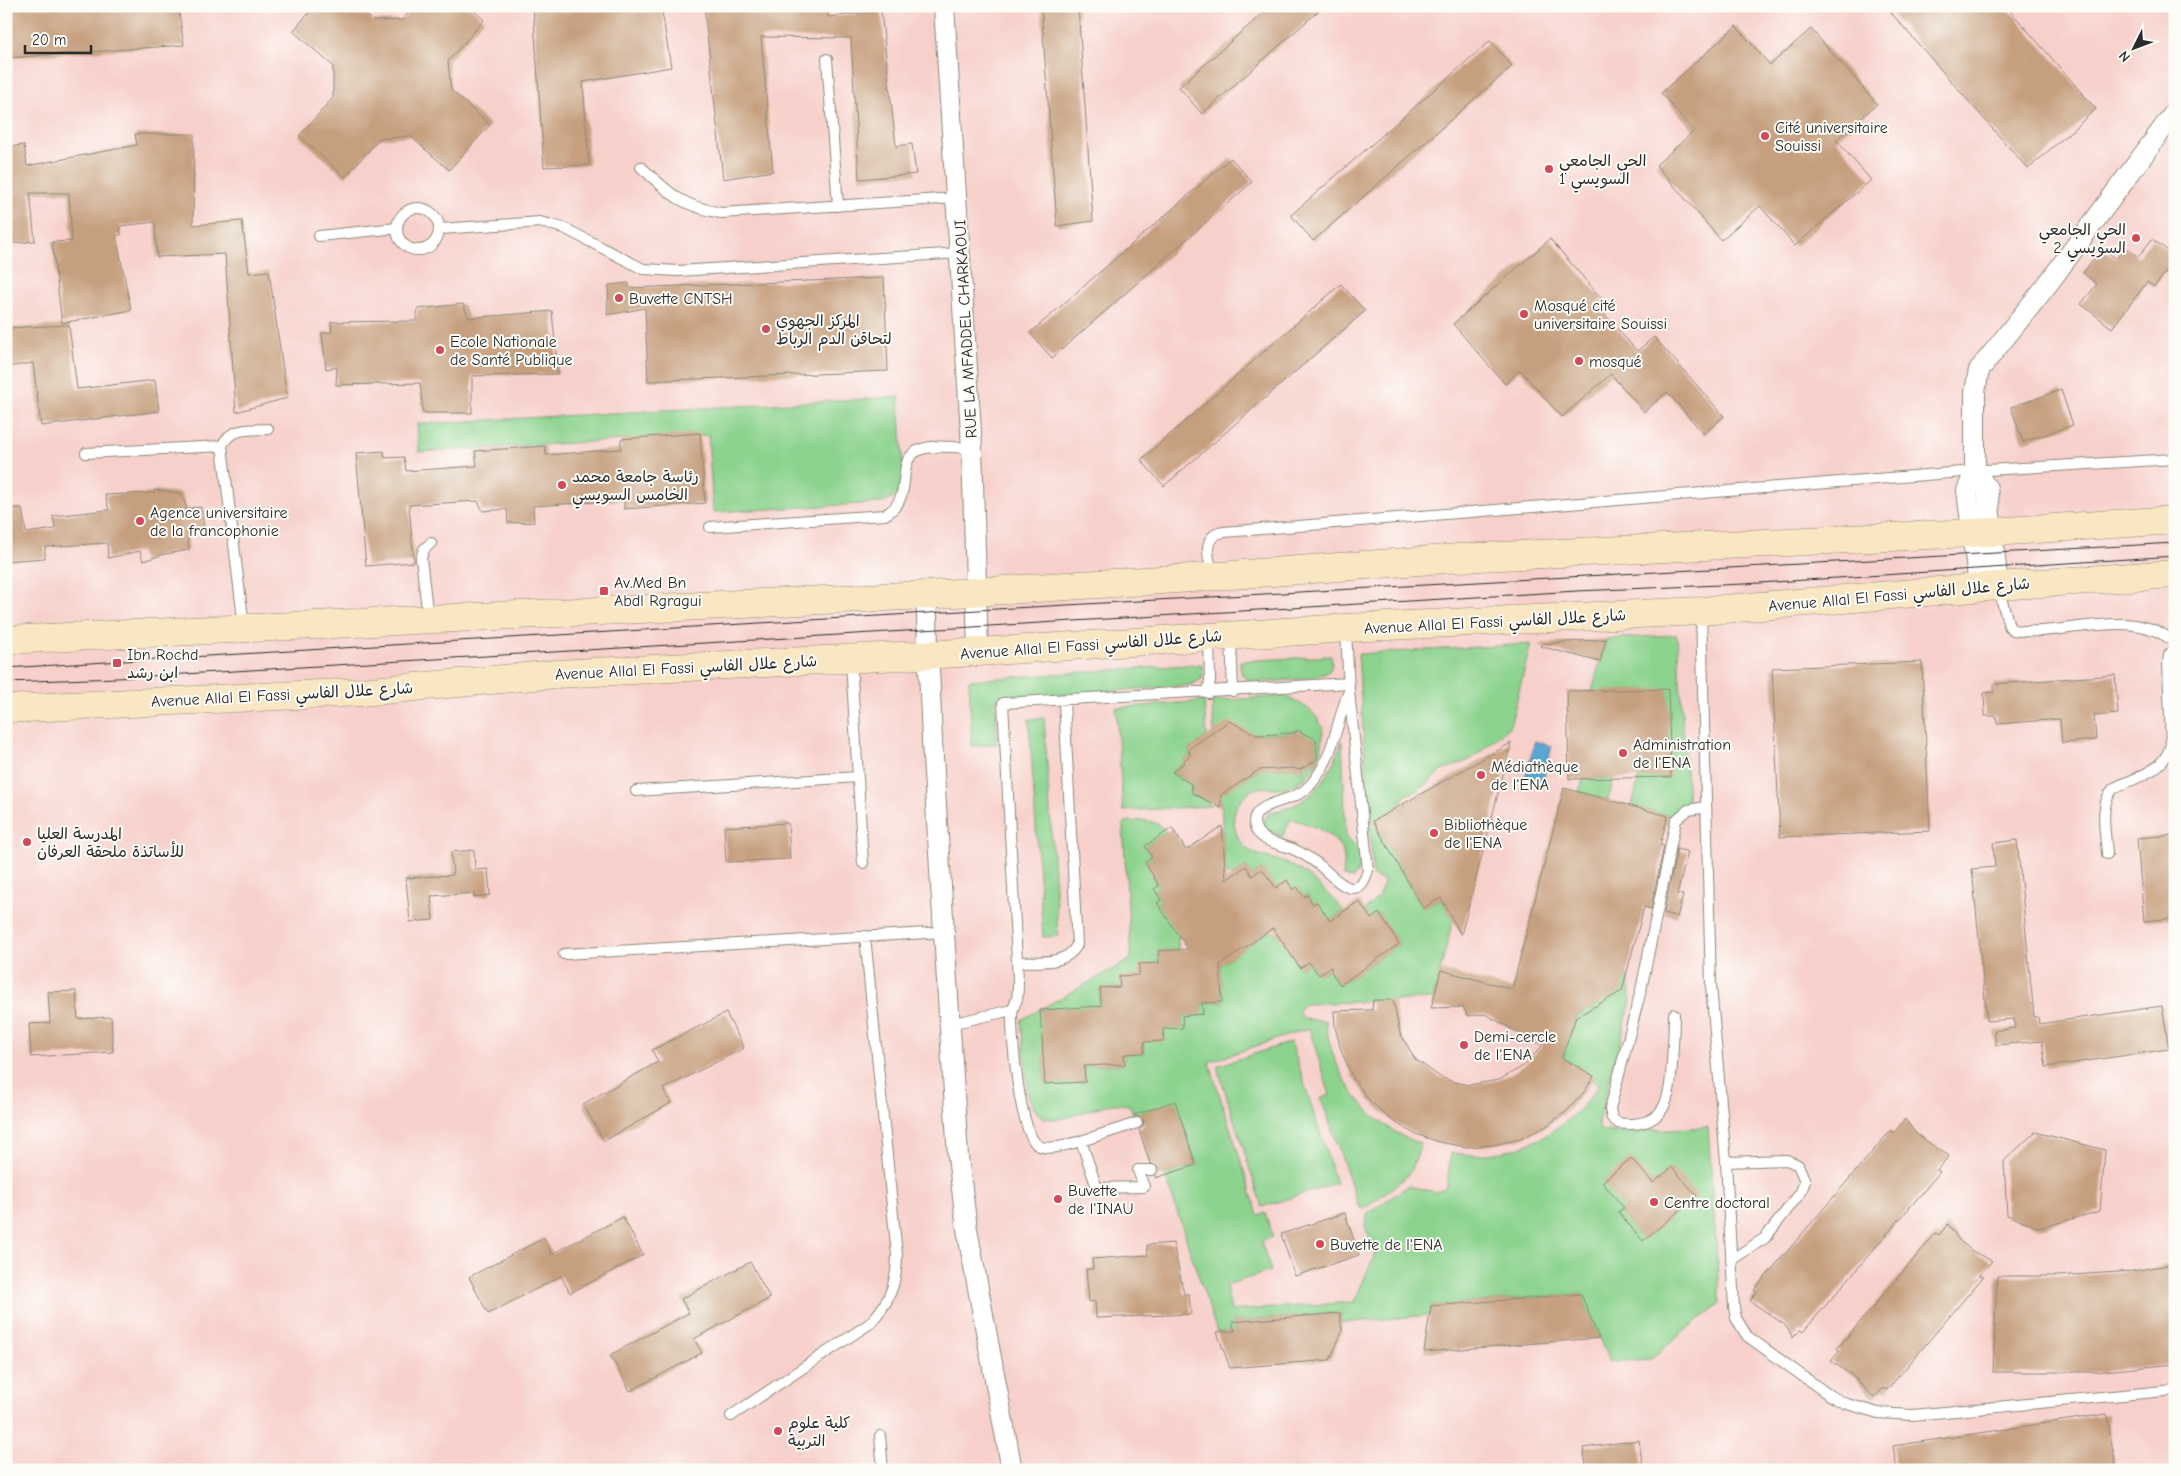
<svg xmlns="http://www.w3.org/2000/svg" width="2181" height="1476" viewBox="0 0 2181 1476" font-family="'Comic Neue','Playpen Sans Arabic',sans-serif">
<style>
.built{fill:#f7d0cb}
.green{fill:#8cd38e;stroke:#5c7f5c}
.water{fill:#59a6d2;stroke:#42687e}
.building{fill:#c69f7e}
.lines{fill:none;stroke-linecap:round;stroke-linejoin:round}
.lane-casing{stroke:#8c8879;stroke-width:12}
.street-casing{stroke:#8c8879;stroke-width:22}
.secondary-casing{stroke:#8c8879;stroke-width:29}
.lane{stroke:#fff;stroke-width:10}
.street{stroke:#fff;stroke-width:20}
.secondary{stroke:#f9e7c3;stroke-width:28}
.tram{stroke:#2b2b2b;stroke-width:1}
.poi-dot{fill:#d1495b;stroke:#fdfcf7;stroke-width:2}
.labels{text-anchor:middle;stroke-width:4;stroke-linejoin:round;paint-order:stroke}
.poi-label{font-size:16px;fill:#2b2b2b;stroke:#fdfcf7;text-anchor:start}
.street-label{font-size:16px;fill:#2b2b2b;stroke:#fdfcf7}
</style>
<rect width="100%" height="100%" fill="#fdfcf7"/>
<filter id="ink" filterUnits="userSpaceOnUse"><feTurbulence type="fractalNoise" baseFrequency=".02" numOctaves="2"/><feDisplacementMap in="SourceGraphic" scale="10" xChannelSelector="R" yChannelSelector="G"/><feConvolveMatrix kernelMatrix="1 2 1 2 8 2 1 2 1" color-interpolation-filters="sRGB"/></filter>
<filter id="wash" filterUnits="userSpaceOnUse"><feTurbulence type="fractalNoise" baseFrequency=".0096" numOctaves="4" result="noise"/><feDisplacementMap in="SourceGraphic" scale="20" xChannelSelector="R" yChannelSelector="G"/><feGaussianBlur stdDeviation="1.12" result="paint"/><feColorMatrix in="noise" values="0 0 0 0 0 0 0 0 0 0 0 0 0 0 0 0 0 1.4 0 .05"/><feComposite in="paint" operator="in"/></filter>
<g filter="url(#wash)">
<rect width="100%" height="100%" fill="#ede5c7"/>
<!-- built -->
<path class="built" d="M 6,6 L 2175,6 L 2175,1470 L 6,1470 Z"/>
<!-- green -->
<path class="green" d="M 899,397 L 904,483 C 899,495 893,499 881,503 L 713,512 L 708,435 L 419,452 L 417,424 Z
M 1677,635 L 1688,804 L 1671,816 L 1632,806 L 1639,777 L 1592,691 L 1606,639 Z
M 1531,644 L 1510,726 L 1472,759 L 1441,771 L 1419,790 L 1406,795 L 1396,809 L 1374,821 L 1423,908 L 1441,898 L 1453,920 L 1433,999 L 1304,1004 L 1298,1011 L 1303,1019 L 1326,1021 C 1330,1075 1370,1127 1421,1144 L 1411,1171 L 1406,1177 L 1364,1209 L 1359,1207 L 1321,1098 L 1330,1095 L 1309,1028 L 1209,1062 L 1258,1215 L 1265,1213 L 1273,1237 L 1261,1241 L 1271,1271 L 1226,1285 L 1231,1311 L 1354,1302 L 1375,1254 L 1365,1226 L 1368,1213 L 1408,1186 L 1435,1192 L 1445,1189 L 1447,1184 L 1451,1153 C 1510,1162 1568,1134 1599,1084 L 1592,1080 L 1593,1076 L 1562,1057 L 1576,1017 L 1599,1004 L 1586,981 L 1590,964 L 1627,973 L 1631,1001 L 1599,1120 L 1600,1130 L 1613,1132 L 1708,1127 L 1720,1303 L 1650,1359 L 1609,1362 L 1581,1294 L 1431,1306 L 1429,1315 L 1341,1323 L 1340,1313 L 1233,1322 L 1235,1331 L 1217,1332 L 1165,1175 L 1196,1165 L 1175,1102 L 1134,1115 L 1130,1106 C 1096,1092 1044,1151 1028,1094 L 1021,1020 L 1131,959 L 1123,824 L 1125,822 C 1142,821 1154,817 1166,832 L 1145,846 L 1152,857 L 1153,873 L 1151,875 L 1159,886 L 1154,890 L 1161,900 L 1157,904 L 1165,914 L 1188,898 L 1198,937 L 1178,938 L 1178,950 L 1159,951 L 1159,963 L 1120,987 L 1100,988 L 1101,1012 L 1080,1008 L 1041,1010 L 1045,1084 L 1085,1082 L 1084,1066 L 1124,1064 L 1124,1054 L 1144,1053 L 1144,1042 L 1163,1029 L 1183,1028 L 1182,1016 L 1202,1014 L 1202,1003 L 1222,1002 L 1220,965 L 1269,930 L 1297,944 L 1288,950 L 1300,968 L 1309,962 L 1319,975 L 1329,969 L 1340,985 L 1399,944 L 1379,913 L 1371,919 L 1365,910 L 1378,897 L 1385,881 L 1373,876 L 1358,654 Z
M 1331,656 C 1332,662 1333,667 1329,671 C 1323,679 1255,685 1246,679 C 1240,674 1240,668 1240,661 Z
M 1202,664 L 1202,679 L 1191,685 L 996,700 L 997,744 L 972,746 L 969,680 Z
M 1284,696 C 1300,702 1322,714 1323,733 C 1323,758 1309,786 1281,788 C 1269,789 1259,784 1248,793 C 1240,799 1232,811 1234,822 C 1238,862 1272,853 1296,868 C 1311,876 1332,898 1344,911 L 1328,922 L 1317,902 L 1313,904 L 1307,895 L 1304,897 L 1293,890 L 1287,881 L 1276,888 L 1262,869 L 1252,876 L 1246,866 L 1235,874 L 1225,874 L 1220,782 L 1237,784 L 1267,765 L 1268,769 L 1293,768 L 1303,772 L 1301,729 L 1292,733 L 1214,736 L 1212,701 Z
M 1204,701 L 1207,737 L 1189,749 L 1190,756 L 1184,760 L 1184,763 L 1172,772 L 1191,784 L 1192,793 L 1209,802 L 1210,806 L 1123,811 L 1116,708 Z
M 1044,718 L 1058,936 L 1043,937 L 1029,719 Z
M 1342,741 L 1346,836 L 1358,848 L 1360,869 L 1352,879 L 1343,876 C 1343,870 1345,862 1344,857 C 1340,834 1309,824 1291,819 L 1282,837 L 1266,828 L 1263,822 L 1270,812 C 1311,807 1330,777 1342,741 Z
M 1614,778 L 1608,800 L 1579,792 L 1583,779 Z
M 1291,1042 L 1336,1183 L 1262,1207 L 1217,1066 Z"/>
<!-- water -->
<path class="water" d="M 1535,741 L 1552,746 L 1542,784 L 1525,779 Z"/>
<g id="blocks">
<!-- building -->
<path class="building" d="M 6,6 L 178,6 L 184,45 L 6,58 Z
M 315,6 L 357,6 L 373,21 L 402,20 L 415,6 L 469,6 L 484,20 L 448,61 L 451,90 L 490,125 L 449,170 L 410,136 L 379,139 L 345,177 L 299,136 L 333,98 L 333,66 L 293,31 Z
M 533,6 L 661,6 L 671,67 L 583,82 L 589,165 L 544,167 Z
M 704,6 L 827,6 L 828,17 L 881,11 L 896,146 L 912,144 L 916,174 L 859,179 L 851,38 L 761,37 L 773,171 L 723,179 Z
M 1041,6 L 1078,6 L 1093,221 L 1057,226 Z
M 1271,6 L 1324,6 L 1202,114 L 1179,87 Z
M 1885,6 L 2006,6 L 2096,109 L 2028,169 Z
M 1736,26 L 1770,65 L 1811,29 L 1877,104 L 1836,140 L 1871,180 L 1795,246 L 1760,206 L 1721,240 L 1656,165 L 1694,131 L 1661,93 Z
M 1490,41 L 1512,66 L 1313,241 L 1291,215 Z
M 135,134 L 194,134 L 193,225 L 242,221 L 249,273 L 269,271 L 287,398 L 236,412 L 225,254 L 157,257 L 155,222 L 120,226 L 121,235 L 116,235 L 131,310 L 62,323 L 52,242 L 72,241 L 69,193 L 30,193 L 35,241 L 6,244 L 6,147 L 24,145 L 27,166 L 137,145 Z
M 1231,158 L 1252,182 L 1052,358 L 1030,333 Z
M 1550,239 L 1602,299 L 1595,304 L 1637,351 L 1654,337 L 1724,416 L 1704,434 L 1667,392 L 1644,412 L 1611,374 L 1562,417 L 1520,370 L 1505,384 L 1453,324 Z
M 2152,239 L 2175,256 L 2175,260 L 2154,287 L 2147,282 L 2112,328 L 2081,304 L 2097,284 L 2083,273 L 2103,248 L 2116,259 L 2125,247 L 2138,257 Z
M 884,278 L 888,371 L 648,381 L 645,308 L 607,315 L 609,285 L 629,283 L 629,288 Z
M 1341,284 L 1365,311 L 1164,486 L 1141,460 Z
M 463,304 L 469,318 L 552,311 L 558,374 L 472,376 L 472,413 L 423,413 L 420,383 L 336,385 L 337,367 L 326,369 L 322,333 L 332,332 L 331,322 L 416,321 L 418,309 Z
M 69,325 L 77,389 L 155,380 L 159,411 L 41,426 L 33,363 L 6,367 L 6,328 Z
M 2061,390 L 2073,425 L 2023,442 L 2011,407 Z
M 700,433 L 705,503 L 624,509 L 624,500 L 533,506 L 534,522 L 508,523 L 507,509 L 483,511 L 478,501 L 409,505 L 414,562 L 366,566 L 356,453 L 384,451 L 385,458 L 404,457 L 406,471 L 477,466 L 475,451 L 545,446 L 546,455 L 621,449 L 621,439 Z
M 154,490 L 181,493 L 187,509 L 201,507 L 204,529 L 187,532 L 189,550 L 165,554 L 143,561 L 140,551 L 108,558 L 107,543 L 45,547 L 45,558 L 6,561 L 6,508 L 22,508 L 26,533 L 55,529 L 53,516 L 109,510 L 105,495 L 154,493 Z
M 1606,639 L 1600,662 L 1540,646 L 1541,644 Z
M 1922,662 L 1930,831 L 1780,837 L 1772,668 Z
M 2115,675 L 2118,714 L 2094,716 L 2096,740 L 2062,743 L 2060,719 L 1997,724 L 1996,716 L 1985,716 L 1984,693 L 1994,692 L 1994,684 Z
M 1668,689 L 1671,777 L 1569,779 L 1567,691 Z
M 1229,721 L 1257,735 L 1292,733 L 1297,731 L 1316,739 L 1317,760 L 1299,770 L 1293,768 L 1259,770 L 1221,795 L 1221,808 L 1192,793 L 1191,784 L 1172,772 L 1184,763 L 1184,760 L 1190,756 L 1189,749 Z
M 1511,743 L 1485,844 L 1461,935 L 1441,898 L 1423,908 L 1373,821 Z
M 1564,788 L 1668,816 L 1660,845 L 1664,846 L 1651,909 L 1644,907 L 1622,991 L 1576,1017 L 1562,1058 L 1594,1076 L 1585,1091 L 1567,1111 L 1545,1127 L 1520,1139 L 1493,1145 L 1466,1147 L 1439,1142 L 1413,1133 L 1390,1119 L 1369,1100 L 1353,1078 L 1342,1053 L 1335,1027 L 1334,1011 L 1372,1010 L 1373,1000 L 1393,1000 L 1400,1033 L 1415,1059 L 1440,1077 L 1454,1082 L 1469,1085 L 1499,1080 L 1525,1065 L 1542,1046 L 1485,1014 L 1468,1016 L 1463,1007 L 1431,1008 L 1441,970 L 1512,989 Z
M 788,823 L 790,859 L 726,862 L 724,827 Z
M 1222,826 L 1226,880 L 1246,866 L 1252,876 L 1262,869 L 1276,888 L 1287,880 L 1293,890 L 1297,887 L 1304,897 L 1307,895 L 1313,904 L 1317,902 L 1330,921 L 1359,901 L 1371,919 L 1379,913 L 1399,944 L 1340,985 L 1332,973 L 1331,967 L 1319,975 L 1309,962 L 1300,968 L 1273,928 L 1220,965 L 1222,1002 L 1202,1003 L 1203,1014 L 1182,1016 L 1183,1028 L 1163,1029 L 1164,1041 L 1144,1042 L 1144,1053 L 1124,1054 L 1125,1064 L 1084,1066 L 1085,1082 L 1045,1084 L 1040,1010 L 1101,1006 L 1100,988 L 1120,987 L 1119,976 L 1139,975 L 1139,964 L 1159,963 L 1158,951 L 1188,949 L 1157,903 L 1161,900 L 1154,889 L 1159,886 L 1145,862 L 1152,857 L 1145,846 L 1172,828 L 1186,850 Z
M 2175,835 L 2175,918 L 2144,921 L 2137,838 Z
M 2017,840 L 2034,1017 L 2038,1017 L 2039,1024 L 2162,1006 L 2169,1049 L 2046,1067 L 2042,1041 L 1996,1045 L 1994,1031 L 2016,1028 L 2014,1019 L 1987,1021 L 1972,869 L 1995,867 L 1993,843 Z
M 1677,849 L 1688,852 L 1677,894 L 1683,895 L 1677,917 L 1664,913 Z
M 474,850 L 475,870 L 488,869 L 490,895 L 474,897 L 474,893 L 431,896 L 433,920 L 410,922 L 406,878 L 453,875 L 451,852 Z
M 76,991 L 78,1019 L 111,1017 L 113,1052 L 31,1057 L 29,1024 L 50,1023 L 48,992 Z
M 726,1013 L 744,1048 L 663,1089 L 671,1103 L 604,1141 L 583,1104 L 658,1062 L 652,1050 Z
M 1175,1101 L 1196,1165 L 1155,1178 L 1158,1167 L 1150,1163 L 1139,1130 L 1144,1125 L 1143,1120 L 1134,1115 Z
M 1905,1119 L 1916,1134 L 1949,1156 L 1937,1170 L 1940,1172 L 1803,1332 L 1800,1330 L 1793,1338 L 1785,1325 L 1750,1301 L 1757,1292 L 1754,1290 L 1891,1130 L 1894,1133 Z
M 2035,1132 L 2105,1150 L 2100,1211 L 2040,1228 L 2007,1215 L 2004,1161 Z
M 1631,1158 L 1653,1183 L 1672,1167 L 1697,1196 L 1643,1241 L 1618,1212 L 1624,1208 L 1602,1182 Z
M 1345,1213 L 1359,1255 L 1295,1276 L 1281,1234 Z
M 623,1217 L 643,1255 L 570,1293 L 561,1276 L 488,1314 L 469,1277 L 544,1238 L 552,1254 Z
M 1948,1224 L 1959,1240 L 1972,1251 L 1992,1261 L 1978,1276 L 1984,1276 L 1887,1390 L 1883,1388 L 1874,1398 L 1854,1377 L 1831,1361 L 1840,1351 L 1837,1349 L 1936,1233 L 1939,1235 Z
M 1173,1243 L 1184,1294 L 1189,1294 L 1191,1314 L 1096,1318 L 1095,1301 L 1089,1302 L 1086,1269 L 1093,1269 L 1092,1259 L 1148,1255 L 1147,1245 Z
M 750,1262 L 770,1298 L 694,1339 L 702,1353 L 630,1391 L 610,1355 L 689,1313 L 681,1299 Z
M 2175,1264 L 2175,1364 L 2094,1372 L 1993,1372 L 1997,1276 L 2057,1276 L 2133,1271 Z
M 1581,1294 L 1599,1338 L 1424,1352 L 1431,1306 Z
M 1340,1313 L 1342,1332 L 1330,1360 L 1230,1368 L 1217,1332 L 1235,1331 L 1232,1322 Z
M 2107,1414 L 2116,1470 L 1897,1470 L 1893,1446 Z
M 1639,1440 L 1643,1470 L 1587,1470 L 1583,1448 Z"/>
</g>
</g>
<g filter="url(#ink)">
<use href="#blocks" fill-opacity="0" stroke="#8c8879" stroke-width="1"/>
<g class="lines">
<defs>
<path id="lane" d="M 827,59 L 838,206
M 641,167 C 670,194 681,206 721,213 L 957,198
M397 229a21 21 0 1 1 42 0a21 21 0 1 1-42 0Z
M 440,229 L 540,222 L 564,228 L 643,269 L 678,271 L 961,253
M 319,236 L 397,228
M 86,453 L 222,446
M 710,527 L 885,515 C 918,496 891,459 922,449 C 937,444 957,448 972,448
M 1213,576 C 1209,560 1200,535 1224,532 L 1987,470 L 2175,459
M 1998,587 L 2009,626 L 2013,630 C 2064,638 2132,604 2175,643
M 1701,612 L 1711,985 L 1726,1162 L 1734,1307 L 1736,1318 L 1747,1336 L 1829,1395 L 1844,1403 L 1878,1413 L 1913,1415 L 2175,1390
M 428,618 L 421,558 L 424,549 L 431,543
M 244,627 L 222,446 C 230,427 250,430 268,429
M 1346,629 L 1349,691 L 1368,870 C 1358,908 1333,876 1318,864 C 1311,859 1304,854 1295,850 C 1282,844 1255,842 1254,822 C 1254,802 1292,802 1305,790 C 1334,764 1335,724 1349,691
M 1231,637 L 1233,691
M 851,661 L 863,863
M 1208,693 L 1210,680 L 1209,638
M 636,791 L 858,777
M 2107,854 C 2106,834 2098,804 2114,788 C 2137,777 2165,771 2171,744 L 2168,663 L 2169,655 L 2175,648
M 564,954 L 945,932
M 1018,962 C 1038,961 1066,966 1077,945 L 1064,701
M 1674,1014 C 1674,1030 1673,1046 1672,1062 C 1670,1099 1666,1130 1618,1123 L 1612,1118 L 1610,1109 L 1641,990 L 1676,820 L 1688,810 L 1706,807
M 950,1024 L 1012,1010
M 1137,1123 L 1081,1141 L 1097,1188 L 1144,1187 L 1138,1170 L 1152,1170
M 1081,1141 C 1069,1144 1051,1151 1039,1146 C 1020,1138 1011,1036 1012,1014 C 1012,1008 1015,1005 1017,999 C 1018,994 1018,986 1018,980 L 1003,703 L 1349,683
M 1726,1162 L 1787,1160 L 1798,1165 L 1805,1181 L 1801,1192 L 1765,1238 L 1731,1260
M 731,1416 L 869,1324 C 889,1304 897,1283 897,1255 L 865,936
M 880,1436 L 883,1470"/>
<path id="street" d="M 944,6 L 972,448 L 978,652
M 1975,471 L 1987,488 L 1998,586
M 1979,587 L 1967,491 L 1975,471 L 1975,391 L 1979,370 L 2047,285 L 2175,112
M 926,595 L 932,741 L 958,1157 L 967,1229 L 1012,1470"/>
<path id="secondary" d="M 6,640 L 926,595 L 1192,578 L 1459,558 L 1993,532 L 2175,520
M 6,709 L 361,692 L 556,674 L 978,652 L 1346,628 L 1701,611 L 1998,586 L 2175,574"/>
</defs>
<!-- lane casing -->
<use href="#lane" class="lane-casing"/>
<!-- street casing -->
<use href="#street" class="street-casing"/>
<!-- secondary casing -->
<use href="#secondary" class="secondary-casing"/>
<!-- lane -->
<use href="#lane" class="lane"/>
<!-- street -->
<use href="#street" class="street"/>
<!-- secondary -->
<use href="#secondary" class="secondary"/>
<!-- tram -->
<path class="tram" d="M 6,668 L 978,610 L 2175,543
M 6,682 L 117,678 L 1577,591 L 1744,584 L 2175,556"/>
</g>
</g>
<!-- markers -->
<g class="poi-dot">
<circle cx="1765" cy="136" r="5"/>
<circle cx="1549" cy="169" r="5"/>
<circle cx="2136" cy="238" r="5"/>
<circle cx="619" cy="298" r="5"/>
<circle cx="1524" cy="314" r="5"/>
<circle cx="766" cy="329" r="5"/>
<circle cx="440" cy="350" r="5"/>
<circle cx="1579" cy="361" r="5"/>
<circle cx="562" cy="485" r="5"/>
<circle cx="140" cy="521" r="5"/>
<rect x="599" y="586" width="10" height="10" rx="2.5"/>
<rect x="112" y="658" width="10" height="10" rx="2.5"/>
<circle cx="1623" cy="753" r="5"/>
<circle cx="1481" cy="775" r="5"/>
<circle cx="1434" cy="833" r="5"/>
<circle cx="27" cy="842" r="5"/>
<circle cx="1464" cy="1045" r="5"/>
<circle cx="1058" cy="1199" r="5"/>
<circle cx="1654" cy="1202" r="5"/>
<circle cx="1320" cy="1244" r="5"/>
<circle cx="778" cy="1431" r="5"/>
</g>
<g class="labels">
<!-- poi labels -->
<g class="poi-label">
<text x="1775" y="133">Cité universitaire<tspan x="1775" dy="18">Souissi</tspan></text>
<text x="1559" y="166">الحي الجامعي<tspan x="1559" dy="18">السويسي 1</tspan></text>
<text x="2126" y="235" text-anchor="end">الحي الجامعي<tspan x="2126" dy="18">السويسي 2</tspan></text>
<text x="629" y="304">Buvette CNTSH</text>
<text x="1534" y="311">Mosqué cité<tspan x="1534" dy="18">universitaire Souissi</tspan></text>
<text x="776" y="326">المركز الجهوي<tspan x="776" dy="18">لتحاقن الدم الرباط</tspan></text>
<text x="450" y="347">Ecole Nationale<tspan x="450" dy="18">de Santé Publique</tspan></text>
<text x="1589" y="367">mosqué</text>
<text x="572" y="482">رئاسة جامعة محمد<tspan x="572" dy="18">الخامس السويسي</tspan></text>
<text x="150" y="518">Agence universitaire<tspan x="150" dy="18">de la francophonie</tspan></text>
<text x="614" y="588">Av.Med Bn<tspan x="614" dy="18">Abdl Rgragui</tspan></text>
<text x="127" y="660">Ibn Rochd<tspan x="127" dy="18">ابن رشد</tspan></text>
<text x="1633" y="750">Administration<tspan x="1633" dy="18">de l'ENA</tspan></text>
<text x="1491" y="772">Médiathèque<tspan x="1491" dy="18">de l'ENA</tspan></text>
<text x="1444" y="830">Bibliothèque<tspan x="1444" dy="18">de l'ENA</tspan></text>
<text x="37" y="839">المدرسة العليا<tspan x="37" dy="18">للأساتذة ملحقة العرفان</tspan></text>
<text x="1474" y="1042">Demi-cercle<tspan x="1474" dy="18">de l'ENA</tspan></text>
<text x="1068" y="1196">Buvette<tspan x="1068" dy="18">de l'INAU</tspan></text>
<text x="1664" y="1208">Centre doctoral</text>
<text x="1330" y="1250">Buvette de l'ENA</text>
<text x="788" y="1428">كلية علوم<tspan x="788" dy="18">التربية</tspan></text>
</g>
<!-- street labels -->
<g class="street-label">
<text transform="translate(965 329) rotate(-93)" y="6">RUE LA MFADDEL CHARKAOUI</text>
<text transform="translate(1899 594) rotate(-5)" y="6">Avenue Allal El Fassi شارع علال الفاسي</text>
<text transform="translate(1495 621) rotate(-3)" y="6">Avenue Allal El Fassi شارع علال الفاسي</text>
<text transform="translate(1091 644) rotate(-4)" y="6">Avenue Allal El Fassi شارع علال الفاسي</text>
<text transform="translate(686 667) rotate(-3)" y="6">Avenue Allal El Fassi شارع علال الفاسي</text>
<text transform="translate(282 694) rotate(-3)" y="6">Avenue Allal El Fassi شارع علال الفاسي</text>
</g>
</g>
<!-- margin -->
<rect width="2181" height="1476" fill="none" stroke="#fdfcf7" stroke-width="25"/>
<!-- north arrow -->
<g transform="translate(2134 48) rotate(228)" stroke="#fdfcf7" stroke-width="4" paint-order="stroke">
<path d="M0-4L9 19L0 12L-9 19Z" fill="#2b2b2b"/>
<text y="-8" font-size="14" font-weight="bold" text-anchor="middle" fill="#2b2b2b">N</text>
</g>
<!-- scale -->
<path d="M25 45v8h66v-8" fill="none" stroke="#2b2b2b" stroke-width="2.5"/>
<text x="32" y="45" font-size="15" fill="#2b2b2b" stroke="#fdfcf7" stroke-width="4" paint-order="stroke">20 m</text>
</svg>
